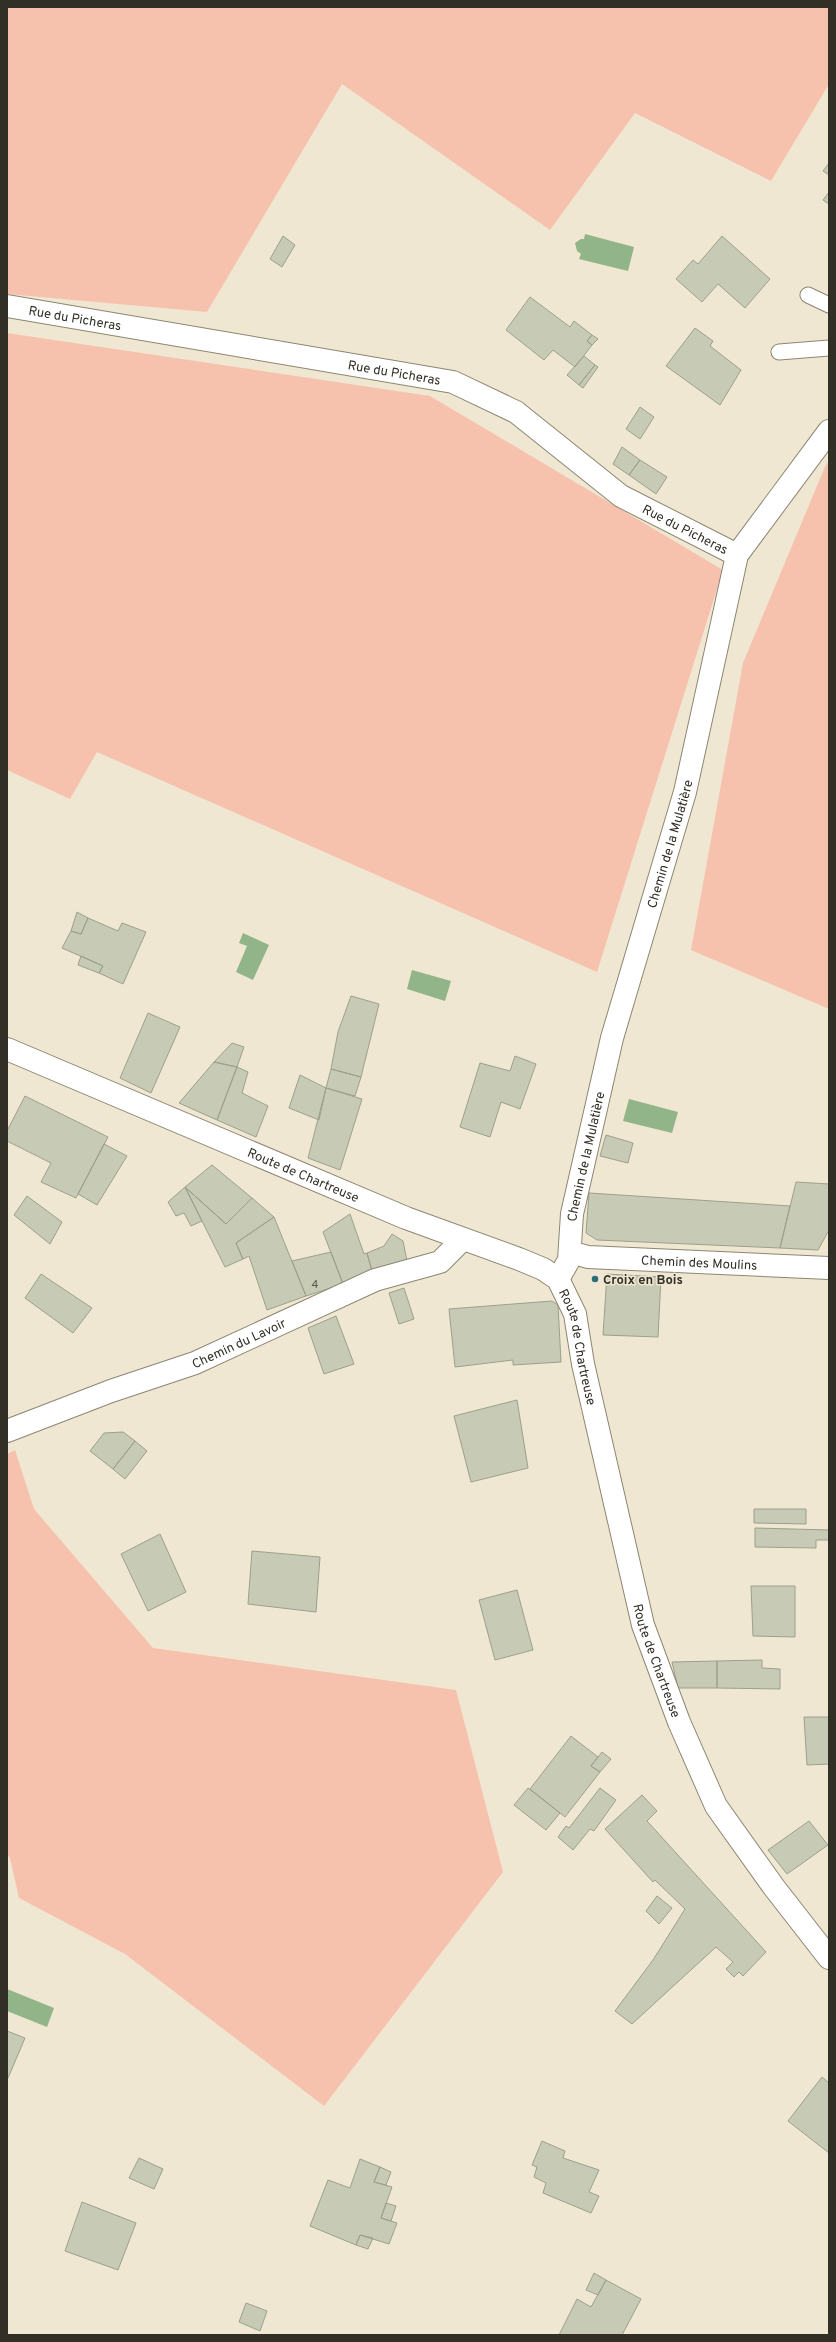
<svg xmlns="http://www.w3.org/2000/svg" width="836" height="2342" viewBox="0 0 836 2342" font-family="Overpass,sans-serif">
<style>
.green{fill:#f7c2ad}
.water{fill:#92b489}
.building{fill:#c7cbb6;stroke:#9ca08b}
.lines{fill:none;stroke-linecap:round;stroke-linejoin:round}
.service-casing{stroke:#8c8672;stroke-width:17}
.minor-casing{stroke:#8c8672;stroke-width:24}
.secondary-casing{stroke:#8c8672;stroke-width:24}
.service{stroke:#fff;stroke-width:15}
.minor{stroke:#fff;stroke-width:22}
.secondary{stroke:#fff;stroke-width:22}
.poi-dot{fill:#266e7a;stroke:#efe7d2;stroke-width:1.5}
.labels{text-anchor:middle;stroke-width:3;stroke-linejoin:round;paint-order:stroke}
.number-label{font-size:11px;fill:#57564b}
.street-label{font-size:13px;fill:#322f27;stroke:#efe7d2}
.poi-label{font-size:13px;font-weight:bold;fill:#322f27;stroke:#efe7d2;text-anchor:start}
</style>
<rect width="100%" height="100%" fill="#efe7d2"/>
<!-- green -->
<path class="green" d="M 7,7 L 829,7 L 829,84 L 771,181 L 635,113 L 550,230 L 342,84 L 207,312 L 7,294 Z
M 7,333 L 430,396 L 723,570 L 597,972 L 97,752 L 70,799 L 7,770 Z
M 827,462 L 829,469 L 829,1009 L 691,950 L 743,663 Z
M 15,1450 L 34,1509 L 153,1648 L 456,1690 L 503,1872 L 324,2106 L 125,1954 L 19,1898 L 10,1858 L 7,1854 L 7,1454 Z"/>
<!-- water -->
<path class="water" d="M 585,234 L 634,247 L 628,271 L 579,259 L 581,254 L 577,251 L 575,243 L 581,239 L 584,239 Z
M 243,933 L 269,945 L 253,980 L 236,972 L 247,946 L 239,943 Z
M 412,970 L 451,981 L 445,1001 L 407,989 Z
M 629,1099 L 678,1112 L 672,1133 L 623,1121 Z
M 7,1989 L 54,2008 L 47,2027 L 7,2011 Z"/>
<!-- building -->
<path class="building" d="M 829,163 L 829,175 L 823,171 Z
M 829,192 L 829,204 L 823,200 Z
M 283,236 L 295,245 L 282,267 L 270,259 Z
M 722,236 L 770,279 L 745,308 L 718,284 L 702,302 L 676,279 L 693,260 L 698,264 Z
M 530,297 L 570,327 L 574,321 L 592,335 L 587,341 L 592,345 L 575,367 L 553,350 L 544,360 L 506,330 Z
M 695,328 L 713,341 L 710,346 L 741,370 L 720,405 L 666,366 Z
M 592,335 L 598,339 L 592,345 L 587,341 Z
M 584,356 L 595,365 L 579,385 L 567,375 Z
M 595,365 L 598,367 L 583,388 L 579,385 Z
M 640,407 L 654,417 L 640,439 L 626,429 Z
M 622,447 L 640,460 L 629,475 L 613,464 Z
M 640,460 L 667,477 L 656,494 L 629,475 Z
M 77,912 L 88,918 L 81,934 L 71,931 Z
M 88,918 L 118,931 L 122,923 L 146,932 L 123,984 L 99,973 L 103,966 L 62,948 L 71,931 L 81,934 Z
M 81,956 L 103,966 L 99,973 L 78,965 Z
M 351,996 L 379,1004 L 361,1077 L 331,1069 L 338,1032 Z
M 148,1013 L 180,1027 L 151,1093 L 120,1078 Z
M 232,1043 L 244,1047 L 237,1067 L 214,1062 Z
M 515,1056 L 536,1064 L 520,1109 L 501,1102 L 490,1137 L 460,1127 L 480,1063 L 510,1071 Z
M 214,1062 L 237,1067 L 217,1120 L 179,1103 Z
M 237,1067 L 248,1072 L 242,1093 L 268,1106 L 256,1137 L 217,1120 Z
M 331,1069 L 361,1077 L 355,1096 L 326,1088 Z
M 300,1075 L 326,1088 L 319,1120 L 289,1108 Z
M 326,1088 L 362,1099 L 340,1170 L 308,1158 Z
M 25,1096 L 108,1137 L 76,1198 L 41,1182 L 51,1163 L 7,1141 L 7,1131 Z
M 606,1135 L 633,1143 L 628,1163 L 600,1156 Z
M 104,1144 L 127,1156 L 97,1205 L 78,1194 Z
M 212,1165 L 252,1198 L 226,1224 L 185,1187 Z
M 796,1182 L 829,1184 L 829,1230 L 818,1250 L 780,1248 Z
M 185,1187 L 226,1224 L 252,1198 L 274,1217 L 236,1243 L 243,1259 L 225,1267 Z
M 185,1187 L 202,1221 L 191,1226 L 184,1213 L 176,1216 L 168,1202 Z
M 589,1193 L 790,1206 L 780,1248 L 597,1240 L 586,1233 Z
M 27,1196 L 62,1222 L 50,1244 L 14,1215 Z
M 350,1214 L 364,1254 L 367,1253 L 373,1275 L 343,1284 L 323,1232 Z
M 274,1217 L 306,1296 L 267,1310 L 249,1256 L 243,1259 L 236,1243 Z
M 392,1234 L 403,1241 L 407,1261 L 373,1275 L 367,1253 L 384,1246 Z
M 331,1252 L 343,1284 L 306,1296 L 292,1261 Z
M 41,1274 L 92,1308 L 73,1333 L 25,1298 Z
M 607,1274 L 661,1277 L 658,1337 L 603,1335 Z
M 404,1288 L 414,1319 L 399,1324 L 389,1293 Z
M 552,1301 L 558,1305 L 561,1362 L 513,1365 L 513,1360 L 455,1367 L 449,1309 Z
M 336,1316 L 354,1364 L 324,1374 L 308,1328 Z
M 517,1400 L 528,1468 L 471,1482 L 454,1416 Z
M 123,1432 L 135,1441 L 113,1469 L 90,1451 L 104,1433 Z
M 135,1441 L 147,1451 L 125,1479 L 113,1469 Z
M 754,1509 L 806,1509 L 806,1524 L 754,1523 Z
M 755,1528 L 829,1530 L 829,1540 L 816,1540 L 816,1548 L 755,1547 Z
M 160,1534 L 186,1592 L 148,1611 L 121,1554 Z
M 252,1551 L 320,1557 L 316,1612 L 248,1604 Z
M 751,1586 L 795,1586 L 795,1637 L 753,1636 Z
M 517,1590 L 533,1650 L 495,1660 L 479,1600 Z
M 762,1660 L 762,1668 L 780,1669 L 780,1689 L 717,1688 L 717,1661 Z
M 717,1661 L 717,1688 L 678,1688 L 672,1662 Z
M 804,1717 L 829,1717 L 829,1764 L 807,1765 Z
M 571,1736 L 598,1757 L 591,1766 L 600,1772 L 565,1817 L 530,1789 Z
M 602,1752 L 611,1759 L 600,1772 L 591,1766 Z
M 528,1788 L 560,1813 L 546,1830 L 514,1805 Z
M 600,1788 L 616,1800 L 594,1831 L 590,1829 L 573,1850 L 558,1837 L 566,1826 L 569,1828 Z
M 642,1795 L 657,1811 L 647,1821 L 766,1952 L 743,1976 L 739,1972 L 734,1977 L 726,1969 L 733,1962 L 716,1947 L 632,2024 L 615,2011 L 653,1960 L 685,1909 L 655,1880 L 653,1882 L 605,1829 Z
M 809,1821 L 828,1845 L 787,1874 L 768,1850 Z
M 657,1896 L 672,1908 L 659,1924 L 646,1911 Z
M 7,2031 L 25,2038 L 8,2078 L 7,2077 Z
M 822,2077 L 829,2083 L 829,2153 L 788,2121 Z
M 542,2141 L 565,2151 L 563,2158 L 599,2170 L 589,2192 L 599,2196 L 591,2213 L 543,2193 L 546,2183 L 534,2177 L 537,2167 L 532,2165 Z
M 139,2158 L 163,2169 L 154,2189 L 129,2178 Z
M 360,2159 L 380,2167 L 374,2182 L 392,2187 L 381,2218 L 397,2223 L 389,2244 L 360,2235 L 356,2245 L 310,2226 L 328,2180 L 350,2188 Z
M 380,2167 L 391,2172 L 386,2185 L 374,2182 Z
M 82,2202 L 136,2223 L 118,2270 L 65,2251 Z
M 386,2203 L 396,2206 L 391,2221 L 381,2218 Z
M 360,2235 L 373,2238 L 368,2249 L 356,2245 Z
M 594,2273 L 606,2280 L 598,2295 L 586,2290 Z
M 606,2280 L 641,2299 L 622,2335 L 559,2335 L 577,2299 L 591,2307 Z
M 246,2303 L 267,2311 L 260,2331 L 239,2322 Z"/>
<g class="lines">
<defs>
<path id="service" d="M 808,295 L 829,305
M 779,352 L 829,348"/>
<g id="minor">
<path id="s1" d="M 7,306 L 453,382 L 516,412 L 621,496 L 737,555"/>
<path id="s2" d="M 570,1252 L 588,1257 L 829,1268"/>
<path id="s3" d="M 558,1279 L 569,1260 L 572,1214 L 612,1038 L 685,792 L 737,555 L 829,431"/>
<path id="s4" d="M 7,1431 L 111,1391 L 195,1363 L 375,1280 L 440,1262 L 462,1240"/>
</g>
<g id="secondary">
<path id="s5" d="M 7,1049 L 406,1218 L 519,1259 L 543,1269 L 558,1279 L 575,1314 L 583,1364 L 643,1625 L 679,1722 L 716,1806 L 773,1886 L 829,1958"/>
</g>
</defs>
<!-- service casing -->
<use href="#service" class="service-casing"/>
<!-- minor casing -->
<use href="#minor" class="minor-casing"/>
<!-- secondary casing -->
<use href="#secondary" class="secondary-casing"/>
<!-- service -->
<use href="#service" class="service"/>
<!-- minor -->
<use href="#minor" class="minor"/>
<!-- secondary -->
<use href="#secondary" class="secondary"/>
</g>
<!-- markers -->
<circle class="poi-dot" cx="595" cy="1279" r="4"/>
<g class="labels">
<!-- number labels -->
<g class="number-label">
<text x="315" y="1288">4</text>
</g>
<!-- street labels -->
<g class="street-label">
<text dy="5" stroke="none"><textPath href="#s1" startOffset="69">Rue du Picheras</textPath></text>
<text dy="5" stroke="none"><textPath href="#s1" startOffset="393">Rue du Picheras</textPath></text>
<text dy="5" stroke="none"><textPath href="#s1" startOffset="729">Rue du Picheras</textPath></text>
<text dy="5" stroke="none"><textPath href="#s3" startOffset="451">Chemin de la Mulatière</textPath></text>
<text dy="5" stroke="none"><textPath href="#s3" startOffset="127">Chemin de la Mulatière</textPath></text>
<text dy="5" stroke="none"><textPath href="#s5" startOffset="322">Route de Chartreuse</textPath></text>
<text dy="5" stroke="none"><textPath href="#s2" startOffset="130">Chemin des Moulins</textPath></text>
<text dy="5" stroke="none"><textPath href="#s4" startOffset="248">Chemin du Lavoir</textPath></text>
<text dy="5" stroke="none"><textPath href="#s5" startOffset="669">Route de Chartreuse</textPath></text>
<text dy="5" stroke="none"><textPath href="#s5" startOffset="993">Route de Chartreuse</textPath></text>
</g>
<!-- poi labels -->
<g class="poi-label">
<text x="603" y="1284">Croix en Bois</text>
</g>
</g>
<!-- border -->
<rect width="836" height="2342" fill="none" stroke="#322f27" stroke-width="16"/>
</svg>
